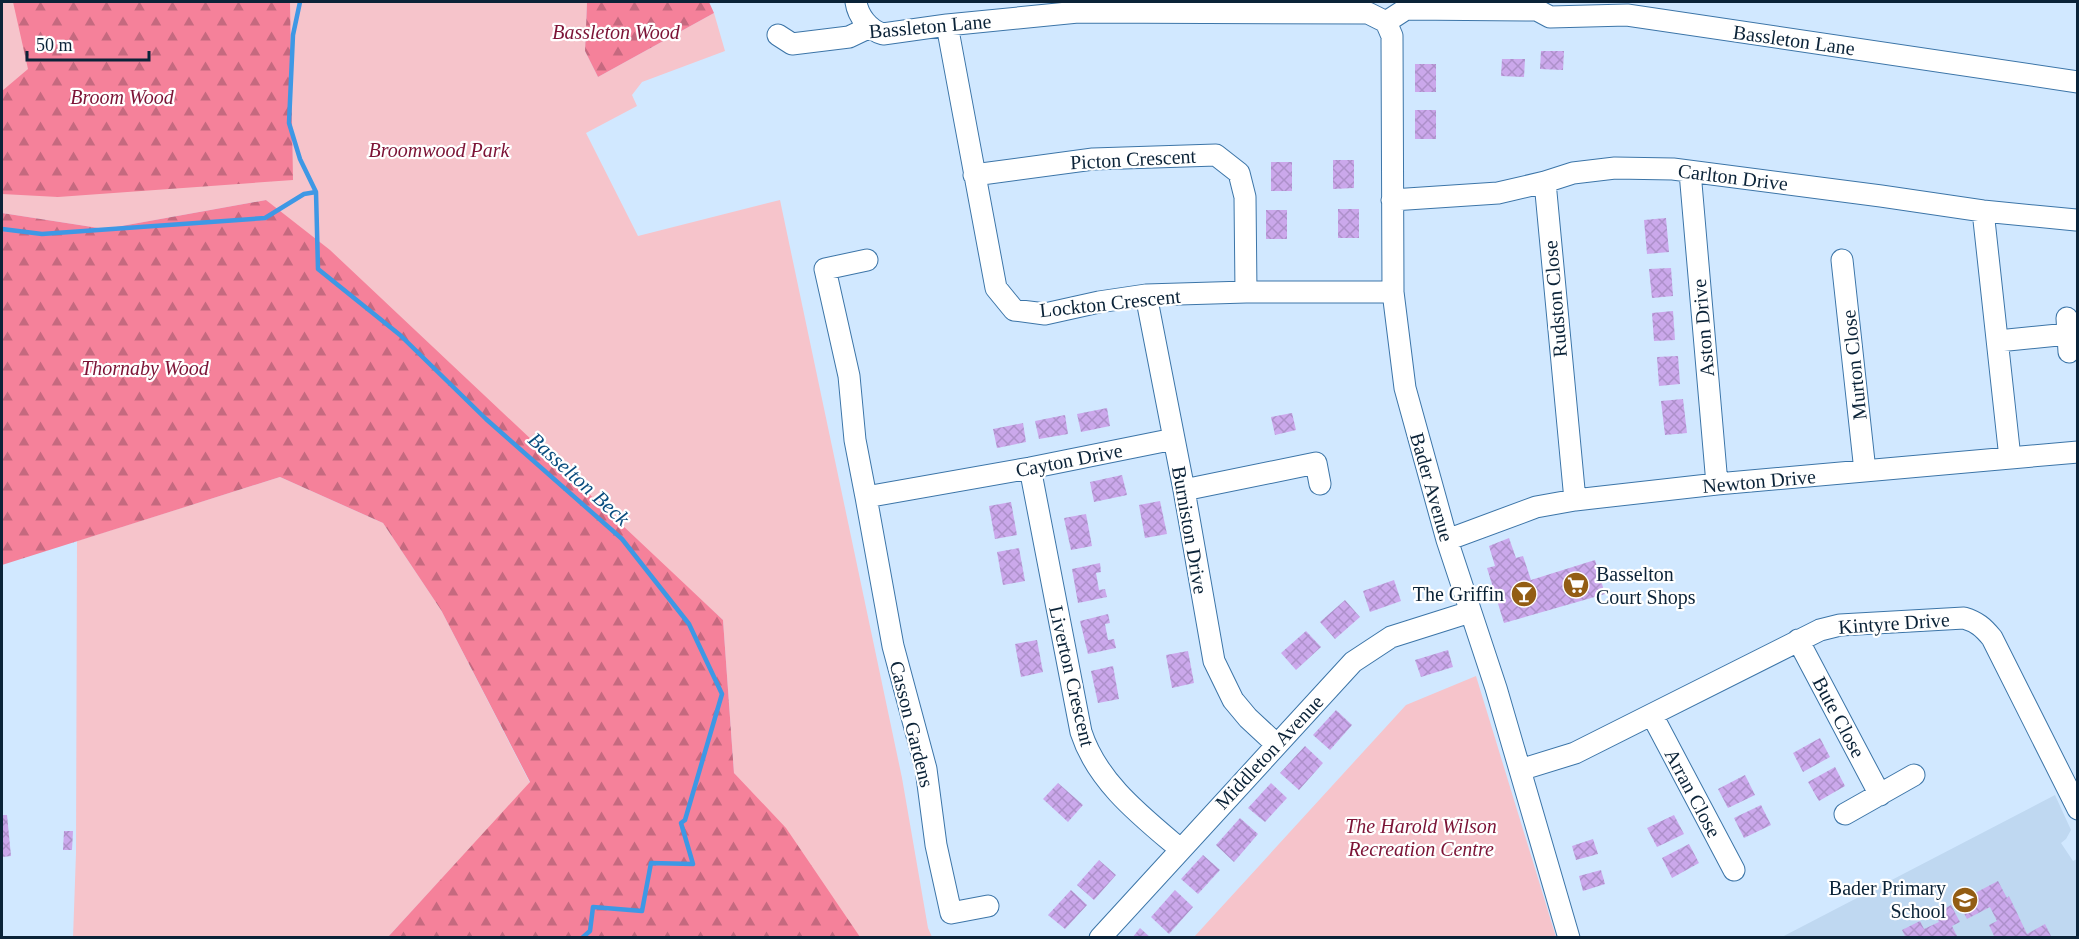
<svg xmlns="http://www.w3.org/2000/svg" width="2079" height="939" viewBox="0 0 2079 939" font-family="'Times New Roman',serif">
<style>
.built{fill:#bfd8f1}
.green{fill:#f6c4cb}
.forest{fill:url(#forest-firs)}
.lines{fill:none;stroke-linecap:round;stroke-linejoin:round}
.stream{stroke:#3e98e5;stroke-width:4.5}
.building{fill:url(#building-cross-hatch)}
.minor-casing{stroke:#3c75a8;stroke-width:23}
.minor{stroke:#fff;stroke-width:21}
.labels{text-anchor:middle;stroke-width:4.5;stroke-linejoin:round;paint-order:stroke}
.street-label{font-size:20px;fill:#0b2338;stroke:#fff}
.park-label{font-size:20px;font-style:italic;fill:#7c1336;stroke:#fff}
.poi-label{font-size:20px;fill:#0b2338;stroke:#fff;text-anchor:end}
.water-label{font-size:21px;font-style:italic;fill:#0a4d7f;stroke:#fff}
</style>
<defs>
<pattern id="forest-firs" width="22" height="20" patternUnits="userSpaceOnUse" patternTransform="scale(1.5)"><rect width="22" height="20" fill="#f5819a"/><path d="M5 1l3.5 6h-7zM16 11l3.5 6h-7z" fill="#c5697f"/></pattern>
<pattern id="building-cross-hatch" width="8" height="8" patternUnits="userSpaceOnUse" patternTransform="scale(1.5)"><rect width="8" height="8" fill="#cba8eb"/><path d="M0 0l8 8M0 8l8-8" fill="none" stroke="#ad90ca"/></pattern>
</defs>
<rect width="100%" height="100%" fill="#d1e8ff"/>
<!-- built -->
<path class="built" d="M 2055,795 L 2071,830 L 2066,839 L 2061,843 L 2073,861 L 2077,859 L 2077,937 L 1780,938 Z"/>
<!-- green -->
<path class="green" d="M 2,2 L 587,2 L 585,51 L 598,77 L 714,13 L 725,51 L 642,82 L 632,95 L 637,106 L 586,133 L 638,236 L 780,200 L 902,778 L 928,928 L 932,937 L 858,937 L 734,773 L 723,620 L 266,200 L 105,229 L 2,213 Z
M 280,477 L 383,523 L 441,610 L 530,783 L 388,937 L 73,938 L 76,853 L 77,541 Z
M 1476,676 L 1556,937 L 1194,937 L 1406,705 Z"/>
<!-- forest -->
<path class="forest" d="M 13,2 L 290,2 L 293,180 L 58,197 L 2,194 L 2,91 L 28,69 Z
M 587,2 L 709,2 L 714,13 L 598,77 L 585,51 Z
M 266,200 L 330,250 L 723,620 L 734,773 L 786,828 L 860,937 L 388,937 L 530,782 L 441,610 L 383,523 L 280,477 L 2,565 L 2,213 L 105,229 Z"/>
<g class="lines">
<!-- stream -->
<path class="stream" d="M 300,2 L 293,35 L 289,123 L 300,159 L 316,192 L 318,269 L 400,335 L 486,419 L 622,539 L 689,624 L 722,694 L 685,820 L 681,823 L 693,864 L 651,863 L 642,911 L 593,907 L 590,931 L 582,938
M 2,229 L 42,234 L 265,218 L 304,194 L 316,192"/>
</g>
<!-- building -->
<path class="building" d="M 1541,51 L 1564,51 L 1563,70 L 1540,69 Z
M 1502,59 L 1525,59 L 1524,77 L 1501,76 Z
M 1415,64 L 1436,64 L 1436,92 L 1415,92 Z
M 1415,110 L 1436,110 L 1436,139 L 1415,139 Z
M 1333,160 L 1354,160 L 1354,188 L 1333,189 Z
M 1271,162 L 1292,162 L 1292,191 L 1271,191 Z
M 1338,209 L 1359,209 L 1359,238 L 1338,238 Z
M 1266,210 L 1287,210 L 1287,239 L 1266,239 Z
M 1666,218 L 1669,252 L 1647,254 L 1644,220 Z
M 1671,268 L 1673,296 L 1652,298 L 1649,269 Z
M 1673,311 L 1675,340 L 1654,341 L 1652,313 Z
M 1678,356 L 1680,384 L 1659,386 L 1657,357 Z
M 1683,399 L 1687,433 L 1665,435 L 1661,401 Z
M 1107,408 L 1110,426 L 1081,432 L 1077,414 Z
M 1292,413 L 1296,430 L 1275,435 L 1271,417 Z
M 1065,415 L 1068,434 L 1039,439 L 1035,421 Z
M 1023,423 L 1026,442 L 997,448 L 993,429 Z
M 1122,475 L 1127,495 L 1094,502 L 1090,482 Z
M 1160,501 L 1167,534 L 1145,538 L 1139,505 Z
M 1011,502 L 1017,535 L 995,539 L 989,506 Z
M 1086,514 L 1092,546 L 1071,550 L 1064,518 Z
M 1509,538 L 1516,558 L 1523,556 L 1531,580 L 1595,560 L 1605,594 L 1504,623 L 1487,568 L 1495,566 L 1489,546 Z
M 1019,548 L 1025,581 L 1003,585 L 997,552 Z
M 1100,563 L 1101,572 L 1096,573 L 1099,590 L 1105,589 L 1107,597 L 1078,603 L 1072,569 Z
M 1394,580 L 1401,601 L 1370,612 L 1363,591 Z
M 1345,600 L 1360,617 L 1335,639 L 1320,622 Z
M 1108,614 L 1110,623 L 1105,624 L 1108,640 L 1114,639 L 1116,648 L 1088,654 L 1080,621 Z
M 1306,631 L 1321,647 L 1296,670 L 1281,653 Z
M 1037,640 L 1043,672 L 1021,677 L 1015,644 Z
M 1448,650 L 1453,667 L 1421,677 L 1415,660 Z
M 1188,651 L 1194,683 L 1172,688 L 1166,655 Z
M 1113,666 L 1119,699 L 1098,703 L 1091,671 Z
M 1336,710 L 1352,725 L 1330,750 L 1313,735 Z
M 1820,738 L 1830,757 L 1803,772 L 1793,753 Z
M 1305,746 L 1323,763 L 1299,790 L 1280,773 Z
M 1835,767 L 1845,786 L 1819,801 L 1808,782 Z
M 1745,775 L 1755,795 L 1728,808 L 1718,789 Z
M 1058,783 L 1083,805 L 1068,822 L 1043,799 Z
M 1271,783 L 1287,798 L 1265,822 L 1248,808 Z
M 1761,805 L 1771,825 L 1744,838 L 1734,818 Z
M 2,815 L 7,815 L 11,856 L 2,857 Z
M 1674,815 L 1684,834 L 1657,847 L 1647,828 Z
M 1240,818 L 1258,834 L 1234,862 L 1216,845 Z
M 64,831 L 73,831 L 72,850 L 63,850 Z
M 1593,839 L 1598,854 L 1576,860 L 1572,846 Z
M 1689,844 L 1699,863 L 1672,878 L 1662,858 Z
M 1203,855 L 1220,870 L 1198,894 L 1181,879 Z
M 1099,860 L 1116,875 L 1094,900 L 1077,885 Z
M 1601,870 L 1605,884 L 1583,891 L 1579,876 Z
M 1998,881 L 2007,898 L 2009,896 L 2027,934 L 2045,924 L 2052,938 L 1995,938 L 1989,925 L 1997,921 L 1990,907 L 1967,919 L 1958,902 Z
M 1071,890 L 1087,905 L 1065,929 L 1048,915 Z
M 1175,890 L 1193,907 L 1169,934 L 1151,917 Z
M 1951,905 L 1960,922 L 1952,926 L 1958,938 L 1906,938 L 1902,930 L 1920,921 L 1924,929 L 1939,922 L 1935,914 Z
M 1140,928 L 1151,938 L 1132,938 Z"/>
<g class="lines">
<defs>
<path id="minor" d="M 856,2 C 858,16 869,30 883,34 L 947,25 L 1078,12 L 1368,13 L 1386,22
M 1386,22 L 1392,36 L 1393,292 L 1405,388 L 1447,540 L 1496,688 L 1569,938
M 1386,22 L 1406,9 L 1537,10 L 1550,17 L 1627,15 L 2078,82
M 947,25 L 996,288 L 1014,310 L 1045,314 L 1099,302 L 1146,295 L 1246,292 L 1393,292
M 778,35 L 792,44 L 849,37 L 870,27
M 1690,172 L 1717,484
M 974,175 L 1093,159 L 1216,155 L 1239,173 L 1245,197 L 1246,292
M 1545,182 L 1575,500
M 1392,200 L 1498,193 L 1545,182 L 1573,173 L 1615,168 L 1673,169 L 1881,196 L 1983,211 L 2076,220
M 1983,211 L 2010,458
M 867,260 L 825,269 L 849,376 L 855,440 L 866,497 L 1030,468 L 1174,439
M 1842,260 L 1865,471
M 1146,295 L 1184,490 L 1214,661 L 1233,700 L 1248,718 L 1276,744
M 2067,318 L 2069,352
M 1998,341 L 2068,334
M 1030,468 L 1081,732 C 1097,782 1141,816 1180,849
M 1184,490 L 1316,463 L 1320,484
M 866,497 L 893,646 L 926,769 L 936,845 L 951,913 L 988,906
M 1447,540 L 1536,507 L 1575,500 L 1717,484 L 2078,452
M 1798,640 L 1880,795
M 1652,715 L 1734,870
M 1520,770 L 1575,753 L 1820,630 L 1840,625 L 1964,618 C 1977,622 1983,627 1992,638 L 2078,809
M 1845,814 L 1914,775
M 1100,938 L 1353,662 L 1391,637 L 1470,612"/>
</defs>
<!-- minor casing -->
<use href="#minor" class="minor-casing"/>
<!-- minor -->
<use href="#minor" class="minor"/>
</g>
<!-- icons -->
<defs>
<symbol id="supermarket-disc" viewBox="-11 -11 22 22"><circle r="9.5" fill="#935d14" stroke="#fff"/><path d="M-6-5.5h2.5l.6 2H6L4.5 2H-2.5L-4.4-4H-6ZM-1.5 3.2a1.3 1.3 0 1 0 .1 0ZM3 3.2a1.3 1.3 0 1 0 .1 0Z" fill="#fff"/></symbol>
<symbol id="bar-disc" viewBox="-11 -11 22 22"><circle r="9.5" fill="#935d14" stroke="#fff"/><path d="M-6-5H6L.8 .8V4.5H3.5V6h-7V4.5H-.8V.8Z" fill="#fff"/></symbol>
<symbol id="school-disc" viewBox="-11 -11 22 22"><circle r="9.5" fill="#935d14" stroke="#fff"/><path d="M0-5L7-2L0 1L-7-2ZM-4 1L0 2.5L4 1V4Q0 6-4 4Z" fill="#fff"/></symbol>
</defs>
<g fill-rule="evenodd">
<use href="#supermarket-disc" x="1561" y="570" width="30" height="30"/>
<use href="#bar-disc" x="1509" y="579" width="30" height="30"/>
<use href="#school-disc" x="1950" y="885" width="30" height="30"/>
</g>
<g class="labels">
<!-- street labels -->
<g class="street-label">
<text transform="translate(930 26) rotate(-5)" y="7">Bassleton Lane</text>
<text transform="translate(1794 40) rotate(8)" y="7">Bassleton Lane</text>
<text transform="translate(1133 159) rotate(-3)" y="7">Picton Crescent</text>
<text transform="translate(1733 177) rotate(7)" y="7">Carlton Drive</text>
<text transform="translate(1555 299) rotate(-95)" y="7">Rudston Close</text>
<text transform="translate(1110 303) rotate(-6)" y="7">Lockton Crescent</text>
<text transform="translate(1703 328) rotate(-95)" y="7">Aston Drive</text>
<text transform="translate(1854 365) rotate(-96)" y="7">Murton Close</text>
<text transform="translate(1069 460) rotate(-11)" y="7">Cayton Drive</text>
<text transform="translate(1759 481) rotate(-5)" y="7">Newton Drive</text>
<text transform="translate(1432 487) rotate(74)" y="7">Bader Avenue</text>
<text transform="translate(1190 530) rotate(80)" y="7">Burniston Drive</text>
<text transform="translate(1894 623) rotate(-4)" y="7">Kintyre Drive</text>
<text transform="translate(1072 676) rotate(77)" y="7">Liverton Crescent</text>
<text transform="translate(1839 717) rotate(62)" y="7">Bute Close</text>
<text transform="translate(912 724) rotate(76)" y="7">Casson Gardens</text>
<text transform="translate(1269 752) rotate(-47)" y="7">Middleton Avenue</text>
<text transform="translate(1693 793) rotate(62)" y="7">Arran Close</text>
</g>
<!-- park labels -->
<g class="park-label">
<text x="616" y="39">Bassleton Wood</text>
<text x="122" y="104">Broom Wood</text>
<text x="439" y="157">Broomwood Park</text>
<text x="145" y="375">Thornaby Wood</text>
<text x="1421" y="833">The Harold Wilson<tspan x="1421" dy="23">Recreation Centre</tspan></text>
</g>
<!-- poi labels -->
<g class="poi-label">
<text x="1596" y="581" text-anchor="start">Basselton<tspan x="1596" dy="23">Court Shops</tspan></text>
<text x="1504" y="601">The Griffin</text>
<text x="1946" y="895">Bader Primary<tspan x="1946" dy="23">School</tspan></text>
</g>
<!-- water labels -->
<g class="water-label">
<text transform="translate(579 479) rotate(42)" y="7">Basselton Beck</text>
</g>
</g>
<!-- border -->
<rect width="2079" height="939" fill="none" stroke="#0b2338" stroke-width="6"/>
<!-- scale -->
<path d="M27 51v9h122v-9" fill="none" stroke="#0b2338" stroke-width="3"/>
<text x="36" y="51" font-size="18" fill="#0b2338" stroke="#ffffff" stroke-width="4.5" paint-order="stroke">50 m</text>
</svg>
